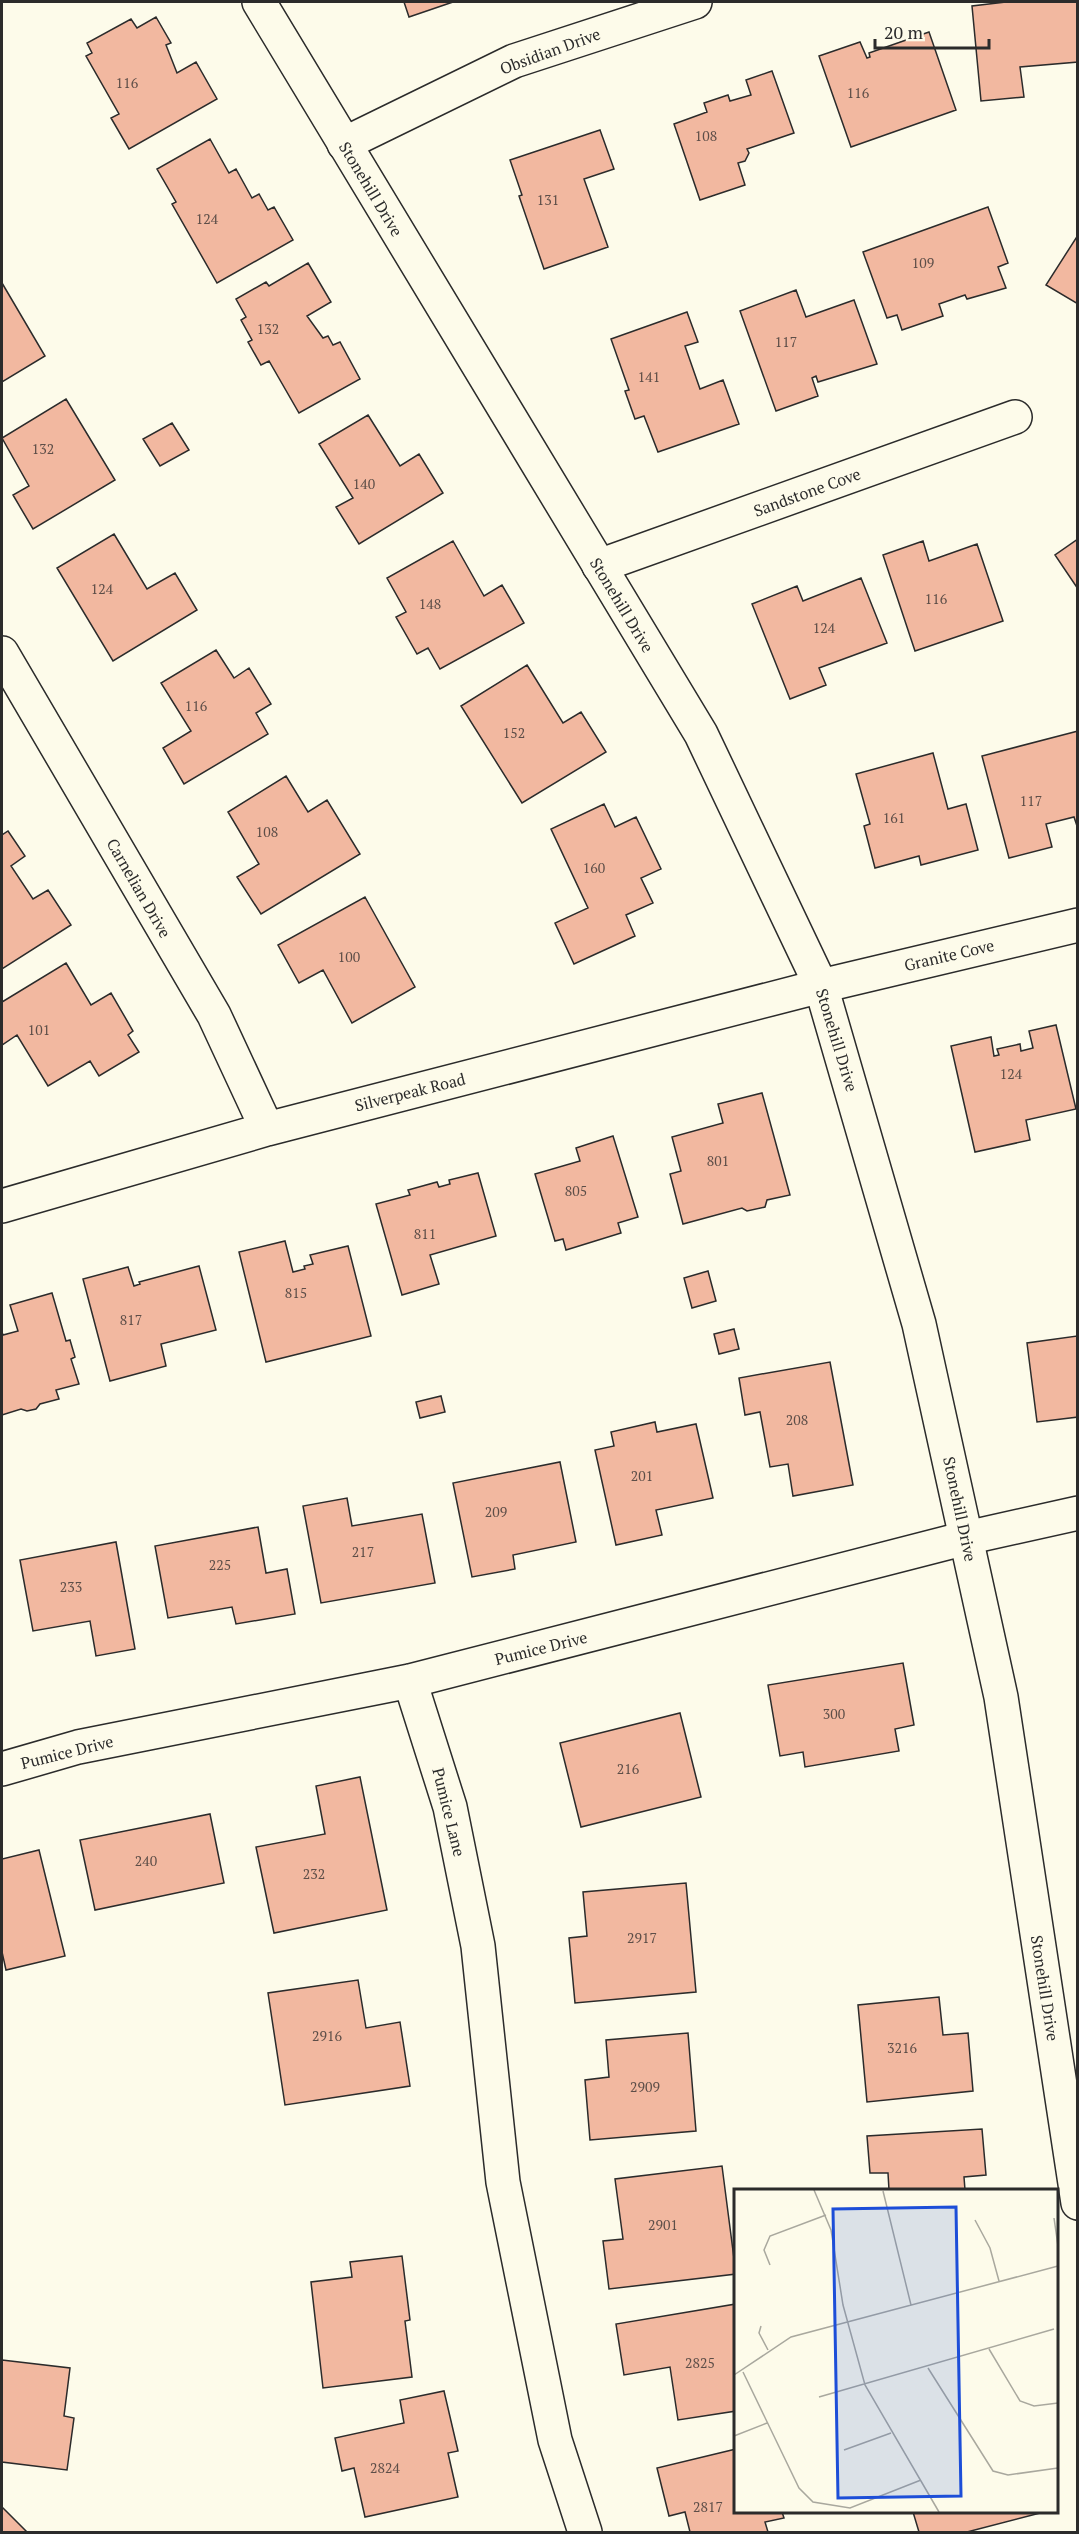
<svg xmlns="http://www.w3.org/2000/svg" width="1079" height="2534" viewBox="0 0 1079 2534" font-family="'PT Serif',serif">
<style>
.building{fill:#f2b8a0;stroke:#2b2b2b;stroke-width:1.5}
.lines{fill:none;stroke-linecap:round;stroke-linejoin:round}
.street-casing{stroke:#2b2b2b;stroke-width:36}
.secondary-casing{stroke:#2b2b2b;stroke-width:36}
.street{stroke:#fdfbea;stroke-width:33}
.secondary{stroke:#fdfbea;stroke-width:33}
.labels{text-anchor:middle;stroke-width:4.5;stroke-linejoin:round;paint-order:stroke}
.number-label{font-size:14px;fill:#5d4e48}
.street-label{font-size:16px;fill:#2b2b2b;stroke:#fdfbea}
.inset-road{fill:none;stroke:#a9a89e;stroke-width:1.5}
.view{fill:#1d4ed8;fill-opacity:0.15;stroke:#1d4ed8;stroke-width:3}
.inset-edge{fill:none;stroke:#2b2b2b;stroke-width:3}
</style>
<rect width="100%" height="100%" fill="#fdfbea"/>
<!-- building -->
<path class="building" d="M 404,2 L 453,2 L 409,17 Z
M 1006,2 L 1078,2 L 1078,62 L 1020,67 L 1024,97 L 981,101 L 972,6 Z
M 156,17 L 171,43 L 166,45 L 177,73 L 196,62 L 217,99 L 129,149 L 111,118 L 119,114 L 86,56 L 92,53 L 87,43 L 131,19 L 137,28 Z
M 929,32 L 956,110 L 851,147 L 819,56 L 860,42 L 867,58 L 870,57 L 869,53 Z
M 772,71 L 794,133 L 747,149 L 749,153 L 745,161 L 738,163 L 745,185 L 700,200 L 674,124 L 707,112 L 704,103 L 728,95 L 730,101 L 751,95 L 746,80 Z
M 600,130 L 614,169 L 584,179 L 608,247 L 544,269 L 519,196 L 522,195 L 510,160 Z
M 210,139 L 229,173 L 236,169 L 252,198 L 259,194 L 268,210 L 274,207 L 293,240 L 217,283 L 172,204 L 176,202 L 157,169 Z
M 988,207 L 1008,263 L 998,267 L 1006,288 L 967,299 L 965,295 L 939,304 L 943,316 L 902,330 L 897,315 L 887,318 L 863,252 Z
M 1078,235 L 1078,304 L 1046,285 Z
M 308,263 L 331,302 L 307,316 L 323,338 L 328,336 L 333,345 L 340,342 L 360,379 L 299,413 L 269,361 L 261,365 L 248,342 L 252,340 L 241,320 L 246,317 L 236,299 L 266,282 L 269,286 Z
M 2,283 L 45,356 L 2,382 Z
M 796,290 L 806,317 L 854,300 L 877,364 L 818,382 L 816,376 L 812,378 L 818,396 L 776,411 L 740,311 Z
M 687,312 L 698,342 L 685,346 L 700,389 L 723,380 L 739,424 L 658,452 L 644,416 L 635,419 L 625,391 L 629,390 L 611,339 Z
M 66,399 L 115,480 L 33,529 L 13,495 L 29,486 L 2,438 Z
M 368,415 L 400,466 L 419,454 L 443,493 L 359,544 L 336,507 L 353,498 L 319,444 Z
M 172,423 L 189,450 L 160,466 L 143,439 Z
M 114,534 L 147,589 L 175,573 L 197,610 L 113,661 L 57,568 Z
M 1078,539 L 1078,589 L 1055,555 Z
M 453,541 L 484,596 L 502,585 L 524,623 L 440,669 L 428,648 L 417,654 L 396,617 L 406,612 L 387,578 Z
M 923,541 L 929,561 L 977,544 L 1003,621 L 915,651 L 883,555 Z
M 861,578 L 887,643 L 819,668 L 826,685 L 790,699 L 752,604 L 797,586 L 803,601 Z
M 216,650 L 234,678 L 249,668 L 271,704 L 256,713 L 268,734 L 184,784 L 163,748 L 191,731 L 161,683 Z
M 527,665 L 563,723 L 581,712 L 606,752 L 522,803 L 461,706 Z
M 1078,731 L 1078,829 L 1074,817 L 1046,824 L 1052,847 L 1009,858 L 982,756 Z
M 933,753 L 948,809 L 966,804 L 978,850 L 921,865 L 919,856 L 875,868 L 864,826 L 870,824 L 856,774 Z
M 286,776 L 308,812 L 327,800 L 360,854 L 261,914 L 237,877 L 259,864 L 228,812 Z
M 604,804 L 615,827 L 636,817 L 661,869 L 641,878 L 653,903 L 626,915 L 635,936 L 574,964 L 555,923 L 588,908 L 551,829 Z
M 8,831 L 25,856 L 11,866 L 33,899 L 48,890 L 71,925 L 2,969 L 2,835 Z
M 365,897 L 415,987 L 352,1023 L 323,970 L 299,983 L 278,945 Z
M 66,963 L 91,1005 L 111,993 L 133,1031 L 128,1035 L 139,1052 L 99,1076 L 90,1061 L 48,1086 L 17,1035 L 2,1045 L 2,1002 Z
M 1056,1025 L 1076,1109 L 1026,1120 L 1030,1140 L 975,1152 L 951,1046 L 991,1037 L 994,1056 L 999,1055 L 997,1049 L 1020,1044 L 1021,1051 L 1033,1048 L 1029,1031 Z
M 762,1093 L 790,1195 L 767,1200 L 765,1207 L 747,1211 L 742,1208 L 683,1224 L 670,1174 L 681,1171 L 672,1137 L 723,1123 L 718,1104 Z
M 613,1136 L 638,1217 L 618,1223 L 621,1233 L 566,1250 L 563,1239 L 555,1241 L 535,1174 L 580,1161 L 576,1148 Z
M 478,1173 L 496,1236 L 430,1255 L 439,1284 L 402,1295 L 376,1204 L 410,1195 L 408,1190 L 437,1182 L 439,1187 L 450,1184 L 449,1180 Z
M 285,1241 L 293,1272 L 305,1269 L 304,1266 L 313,1264 L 310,1255 L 348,1246 L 371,1336 L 266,1362 L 239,1252 Z
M 199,1266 L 216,1330 L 161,1344 L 166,1366 L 110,1381 L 83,1279 L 128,1267 L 134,1286 L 140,1284 L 139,1282 Z
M 708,1271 L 716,1301 L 692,1308 L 684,1278 Z
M 52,1293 L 66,1341 L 70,1340 L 75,1357 L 71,1359 L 79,1384 L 56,1390 L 59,1399 L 40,1404 L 36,1409 L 27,1411 L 21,1409 L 2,1415 L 2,1332 L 3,1335 L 18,1331 L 10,1305 Z
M 734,1329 L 739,1349 L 719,1354 L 714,1334 Z
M 1077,1336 L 1078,1417 L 1037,1422 L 1027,1343 Z
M 830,1362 L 853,1485 L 793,1496 L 788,1464 L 770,1467 L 760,1412 L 745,1415 L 739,1378 Z
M 441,1396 L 445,1412 L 420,1418 L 416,1402 Z
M 655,1422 L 657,1432 L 696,1424 L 713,1498 L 656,1510 L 662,1535 L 616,1545 L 595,1450 L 614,1446 L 611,1432 Z
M 560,1462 L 576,1542 L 513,1555 L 515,1569 L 472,1577 L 453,1483 Z
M 347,1498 L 352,1526 L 422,1514 L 435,1583 L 321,1603 L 303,1506 Z
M 258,1527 L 266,1573 L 287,1569 L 295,1614 L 236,1624 L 232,1607 L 168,1618 L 155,1546 Z
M 116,1542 L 135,1649 L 96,1656 L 90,1621 L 33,1631 L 20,1560 Z
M 903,1663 L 914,1725 L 895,1729 L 899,1751 L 805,1767 L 803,1752 L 780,1756 L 768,1685 Z
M 680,1713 L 701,1797 L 581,1827 L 560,1743 Z
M 360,1777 L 387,1910 L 274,1933 L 256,1847 L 325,1834 L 316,1786 Z
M 210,1814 L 224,1883 L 95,1910 L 80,1840 Z
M 39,1850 L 65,1956 L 6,1970 L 2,1952 L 2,1859 Z
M 686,1883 L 696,1992 L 575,2003 L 569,1938 L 587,1936 L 583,1892 Z
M 358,1980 L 366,2028 L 400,2022 L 410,2086 L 285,2105 L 268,1993 Z
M 939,1997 L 943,2035 L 968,2033 L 973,2091 L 867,2102 L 858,2005 Z
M 688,2033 L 696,2131 L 590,2140 L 585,2080 L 609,2077 L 606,2040 Z
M 982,2129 L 986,2175 L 964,2177 L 965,2190 L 889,2190 L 888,2173 L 870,2173 L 867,2136 Z
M 722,2166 L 736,2274 L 609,2289 L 603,2241 L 623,2239 L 615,2179 Z
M 402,2256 L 410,2320 L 405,2321 L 412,2377 L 323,2388 L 311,2282 L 352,2277 L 350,2262 Z
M 736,2304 L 736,2411 L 678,2420 L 670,2367 L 624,2375 L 616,2324 Z
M 2,2360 L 70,2368 L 64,2416 L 74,2418 L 67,2470 L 2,2462 Z
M 444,2391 L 458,2451 L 448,2453 L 458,2497 L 365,2517 L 354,2468 L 342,2471 L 335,2438 L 404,2423 L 400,2400 Z
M 736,2449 L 736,2512 L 782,2512 L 784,2518 L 765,2522 L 768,2532 L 690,2532 L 685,2512 L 669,2516 L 657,2468 Z
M 2,2507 L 27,2532 L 2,2532 Z
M 913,2512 L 1044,2512 L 967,2532 L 919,2532 Z"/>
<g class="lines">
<defs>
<path id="street" d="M 344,144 L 514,61 L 695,2
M 599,566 L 1015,417
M 2,653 L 214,1015 L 267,1129
M 2,1206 L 267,1129 L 821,986 L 1078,925
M 410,1681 L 450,1807 L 478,1946 L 503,2182 L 555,2440 L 585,2532
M 2,1769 L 78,1747 L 410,1681 L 966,1538 L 1078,1513"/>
<path id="secondary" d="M 259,2 L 701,734 L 821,986 L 919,1324 L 1001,1697 L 1078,2203"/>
</defs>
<!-- street casing -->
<use href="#street" class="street-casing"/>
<!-- secondary casing -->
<use href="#secondary" class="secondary-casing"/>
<!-- street -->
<use href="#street" class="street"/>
<!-- secondary -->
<use href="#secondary" class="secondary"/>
</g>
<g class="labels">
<!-- number labels -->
<g class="number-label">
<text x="127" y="88">116</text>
<text x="858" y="98">116</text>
<text x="706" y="141">108</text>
<text x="548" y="205">131</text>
<text x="207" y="224">124</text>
<text x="923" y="268">109</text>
<text x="268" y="334">132</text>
<text x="786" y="347">117</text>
<text x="649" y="382">141</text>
<text x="43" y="454">132</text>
<text x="364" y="489">140</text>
<text x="102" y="594">124</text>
<text x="936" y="604">116</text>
<text x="430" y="609">148</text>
<text x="824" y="633">124</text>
<text x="196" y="711">116</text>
<text x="514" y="738">152</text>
<text x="1031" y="806">117</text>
<text x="894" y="823">161</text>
<text x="267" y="837">108</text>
<text x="594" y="873">160</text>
<text x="349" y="962">100</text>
<text x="39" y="1035">101</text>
<text x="1011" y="1079">124</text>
<text x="718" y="1166">801</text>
<text x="576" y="1196">805</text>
<text x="425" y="1239">811</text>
<text x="296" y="1298">815</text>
<text x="131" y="1325">817</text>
<text x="797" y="1425">208</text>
<text x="642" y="1481">201</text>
<text x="496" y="1517">209</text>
<text x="363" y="1557">217</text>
<text x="220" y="1570">225</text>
<text x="71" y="1592">233</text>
<text x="834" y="1719">300</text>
<text x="628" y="1774">216</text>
<text x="146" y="1866">240</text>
<text x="314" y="1879">232</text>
<text x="642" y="1943">2917</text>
<text x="327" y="2041">2916</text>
<text x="902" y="2053">3216</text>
<text x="645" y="2092">2909</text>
<text x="663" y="2230">2901</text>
<text x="700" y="2368">2825</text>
<text x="385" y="2473">2824</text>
<text x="708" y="2512">2817</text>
</g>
<!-- street labels -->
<g class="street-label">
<text transform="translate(550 51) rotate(-20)" y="6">Obsidian Drive</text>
<text transform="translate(371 189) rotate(59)" y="6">Stonehill Drive</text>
<text transform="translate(807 492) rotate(-20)" y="6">Sandstone Cove</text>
<text transform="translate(622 605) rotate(59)" y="6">Stonehill Drive</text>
<text transform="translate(139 888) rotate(60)" y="6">Carnelian Drive</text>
<text transform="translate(949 955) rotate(-13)" y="6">Granite Cove</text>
<text transform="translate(837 1040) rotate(73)" y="6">Stonehill Drive</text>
<text transform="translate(410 1092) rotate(-14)" y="6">Silverpeak Road</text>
<text transform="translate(960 1509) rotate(78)" y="6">Stonehill Drive</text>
<text transform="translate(541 1648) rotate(-14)" y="6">Pumice Drive</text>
<text transform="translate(67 1752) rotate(-14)" y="6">Pumice Drive</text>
<text transform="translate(449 1812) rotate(76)" y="6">Pumice Lane</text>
<text transform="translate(1045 1988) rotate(81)" y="6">Stonehill Drive</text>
</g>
</g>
<!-- overview -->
<g transform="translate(734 2189)">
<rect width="324" height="324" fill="#fdfbea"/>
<path class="inset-road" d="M 80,1 L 97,41 L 109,116 L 131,196 L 205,323M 149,2 L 177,116M 320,29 L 324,57M 241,31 L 256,59 L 265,92M 36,76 L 30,61 L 36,47 L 92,26M 27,137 L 25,144 L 34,161M 255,160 L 286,212 L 300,217 L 324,214M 194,179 L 259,282 L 274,286 L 324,279M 9,183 L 65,299 L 79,313 L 116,319 L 187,291M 0,186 L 57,148 L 324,77M 85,208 L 320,140M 0,247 L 33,234M 110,261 L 157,244"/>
<path class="view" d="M 222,18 L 227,307 L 104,309 L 99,20 Z"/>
<rect width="324" height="324" class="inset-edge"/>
</g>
<!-- border -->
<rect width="1079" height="2534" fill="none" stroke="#2b2b2b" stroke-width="6"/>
<!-- scale -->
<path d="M875 39v9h114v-9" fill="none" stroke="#2b2b2b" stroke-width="3"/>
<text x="884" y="39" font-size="18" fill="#2b2b2b" stroke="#fdfbea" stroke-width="4.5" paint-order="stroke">20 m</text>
</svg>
